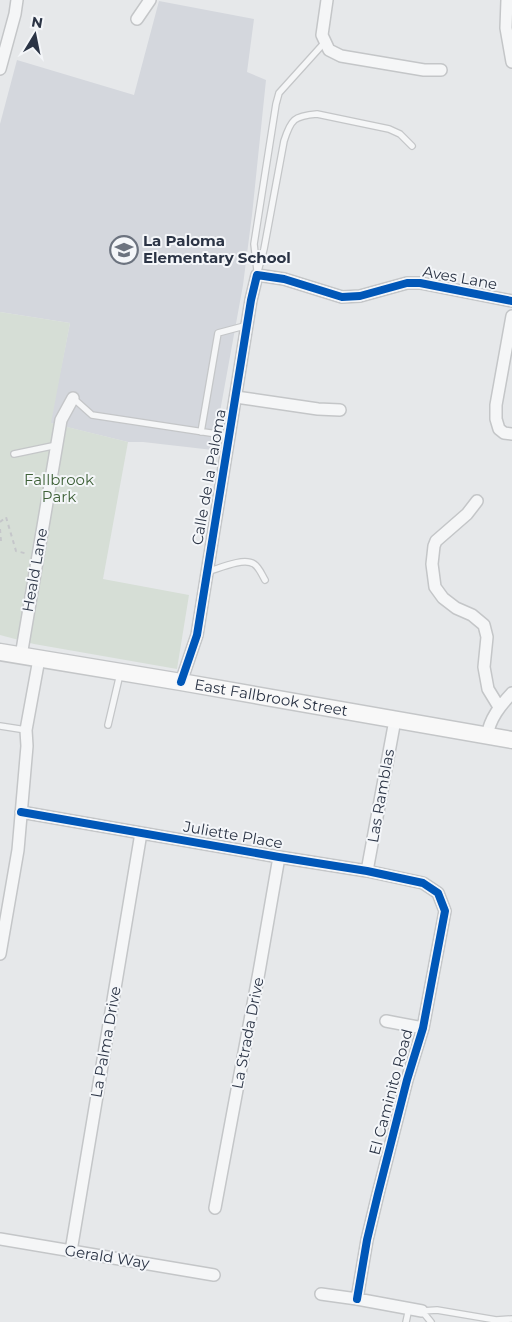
<svg xmlns="http://www.w3.org/2000/svg" width="512" height="1322" viewBox="0 0 512 1322" font-family="Montserrat,sans-serif">
<style>
.built{fill:#d4d7dd}
.green{fill:#d6ded6}
.lines{fill:none;stroke-linecap:round;stroke-linejoin:round}
.service-casing{stroke:#c4c6c8;stroke-width:8}
.minor-casing{stroke:#c4c6c8;stroke-width:14}
.secondary-casing{stroke:#c4c6c8;stroke-width:19}
.path{stroke:#c5c6ca;stroke-width:2;stroke-dasharray:4 4;stroke-linecap:butt}
.service{stroke:#f5f6f7;stroke-width:5.5}
.minor{stroke:#f5f6f7;stroke-width:11}
.secondary{stroke:#f8f8f8;stroke-width:16}
.cycleway-casing{stroke:#f4f6f9;stroke-width:11}
.cycleway{stroke:#0057b8;stroke-width:8}
.labels{text-anchor:middle;stroke-width:4;stroke-linejoin:round;paint-order:stroke}
.poi-label{font-size:15px;font-weight:bold;fill:#2b3445;stroke:#f4f6f9;text-anchor:start}
.street-label{font-size:15px;fill:#2b3445;stroke:#f4f6f9}
.park-label{font-size:15px;fill:#3f6138;stroke:#f4f6f9}
</style>
<rect width="100%" height="100%" fill="#e6e8ea"/>
<!-- built -->
<path class="built" d="M 159,1 L 254,19 L 247,72 L 266,80 L 252,215 L 243,285 L 213,450 L 143,442 L 128,442 L 50,423 L 70,323 L 0,312 L 0,124 L 17,60 L 134,95 Z"/>
<!-- green -->
<path class="green" d="M 0,312 L 70,323 L 51,423 L 128,442 L 103,579 L 189,595 L 177,669 L 34,644 L 0,635 Z"/>
<g class="lines">
<defs>
<path id="service" d="M 257,270 L 254,244 L 276,104 L 279,93 L 325,42
M 257,275 L 264,249 L 284,141 C 291,119 294,116 317,114 L 389,129 L 400,134 L 412,146
M 73,398 L 92,415 L 230,436
M 201,432 L 218,333 L 248,325
M 14,454 L 57,445
M 207,572 C 218,569 243,557 254,564 C 259,567 262,575 265,580
M 108,725 L 120,674
M 0,726 L 26,730
M 422,1311 L 437,1310 L 496,1320 L 512,1319
M 422,1311 L 431,1322
M 406,1322 L 409,1308"/>
<path id="minor" d="M 327,0 L 322,35 L 329,50 L 341,56 L 424,70 L 441,70
M 507,0 L 506,28 L 512,62
M 137,19 L 150,0
M 0,69 L 15,14 L 17,0
M 512,316 L 496,405 L 496,419 L 499,429 L 504,433 L 512,434
M 236,397 L 318,409 L 340,410
M 477,501 L 467,514 L 436,541 L 434,546 L 432,564 L 435,587 L 443,598 L 456,608 L 472,615 L 484,625 L 487,637 L 484,667 L 488,689 L 499,707
M 21,656 L 61,420 L 73,398
M 181,682 L 197,635 L 251,300 L 257,275 L 284,279 L 342,297 L 360,296 L 407,283 L 420,283 L 512,301
M 487,736 C 490,718 500,706 512,693
M 21,812 L 279,857 L 367,871 L 423,883 L 438,893 L 445,911 L 423,1028 L 407,1080 L 378,1194 L 367,1240 L 357,1299
M 367,871 L 395,720
M 0,954 L 18,850 L 27,746 L 26,730 L 39,659
M 386,1021 L 423,1028
M 215,1208 L 259,972 L 279,857
M 0,1239 L 214,1275
M 71,1251 L 141,833
M 321,1294 L 357,1299 L 422,1311"/>
<g id="secondary">
<path id="s1" d="M 0,652 L 181,682 L 512,740"/>
</g>
</defs>
<!-- service casing -->
<use href="#service" class="service-casing"/>
<!-- minor casing -->
<use href="#minor" class="minor-casing"/>
<!-- secondary casing -->
<use href="#secondary" class="secondary-casing"/>
<!-- path -->
<path class="path" d="M 0,522 L 6,517 L 16,551 L 28,554
M 0,529 L 1,541 L 0,543"/>
<!-- service -->
<use href="#service" class="service"/>
<!-- minor -->
<use href="#minor" class="minor"/>
<!-- secondary -->
<use href="#secondary" class="secondary"/>
<defs>
<path id="cycleway" d="M 181,682 L 197,635 L 251,300 L 257,275 L 284,279 L 342,297 L 360,296 L 407,283 L 420,283 L 512,301
M 21,812 L 279,857 L 367,871 L 423,883 L 438,893 L 445,911 L 423,1028 L 407,1080 L 378,1194 L 367,1240 L 357,1299"/>
</defs>
<!-- cycleway casing -->
<use href="#cycleway" class="cycleway-casing"/>
<!-- cycleway -->
<use href="#cycleway" class="cycleway"/>
</g>
<!-- icons -->
<defs>
<symbol id="school-ring" viewBox="-11 -11 22 22"><circle r="9.5" fill="#f4f6f9" stroke="#6c737f" stroke-width="1.5"/><path d="M0-5L7-2L0 1L-7-2ZM-4 1L0 2.5L4 1V4Q0 6-4 4Z" fill="#6c737f"/></symbol>
</defs>
<g fill-rule="evenodd">
<use href="#school-ring" x="108" y="234" width="32" height="32"/>
</g>
<g class="labels">
<!-- poi labels -->
<g class="poi-label">
<text x="143" y="246">La Paloma<tspan x="143" dy="17">Elementary School</tspan></text>
</g>
<!-- street labels -->
<g class="street-label">
<text transform="translate(460 278) rotate(10)" y="5">Aves Lane</text>
<text transform="translate(209 477) rotate(-80)" y="5">Calle de la Paloma</text>
<text transform="translate(35 570) rotate(-80)" y="5">Heald Lane</text>
<text dy="5" stroke="none"><textPath href="#s1" startOffset="275">East Fallbrook Street</textPath></text>
<text transform="translate(381 796) rotate(-80)" y="5">Las Ramblas</text>
<text transform="translate(233 835) rotate(10)" y="5">Juliette Place</text>
<text transform="translate(248 1033) rotate(-79)" y="5">La Strada Drive</text>
<text transform="translate(106 1042) rotate(-80)" y="5">La Palma Drive</text>
<text transform="translate(391 1092) rotate(-75)" y="5">El Caminito Road</text>
<text transform="translate(107 1257) rotate(9)" y="5">Gerald Way</text>
</g>
<!-- park labels -->
<g class="park-label">
<text x="59" y="485">Fallbrook<tspan x="59" dy="17">Park</tspan></text>
</g>
</g>
<!-- north arrow -->
<g transform="translate(35 35) rotate(10)" stroke="#f4f6f9" stroke-width="4" paint-order="stroke">
<path d="M0-4L9 19L0 12L-9 19Z" fill="#2b3445"/>
<text y="-8" font-size="14" font-weight="bold" text-anchor="middle" fill="#2b3445">N</text>
</g>
</svg>
